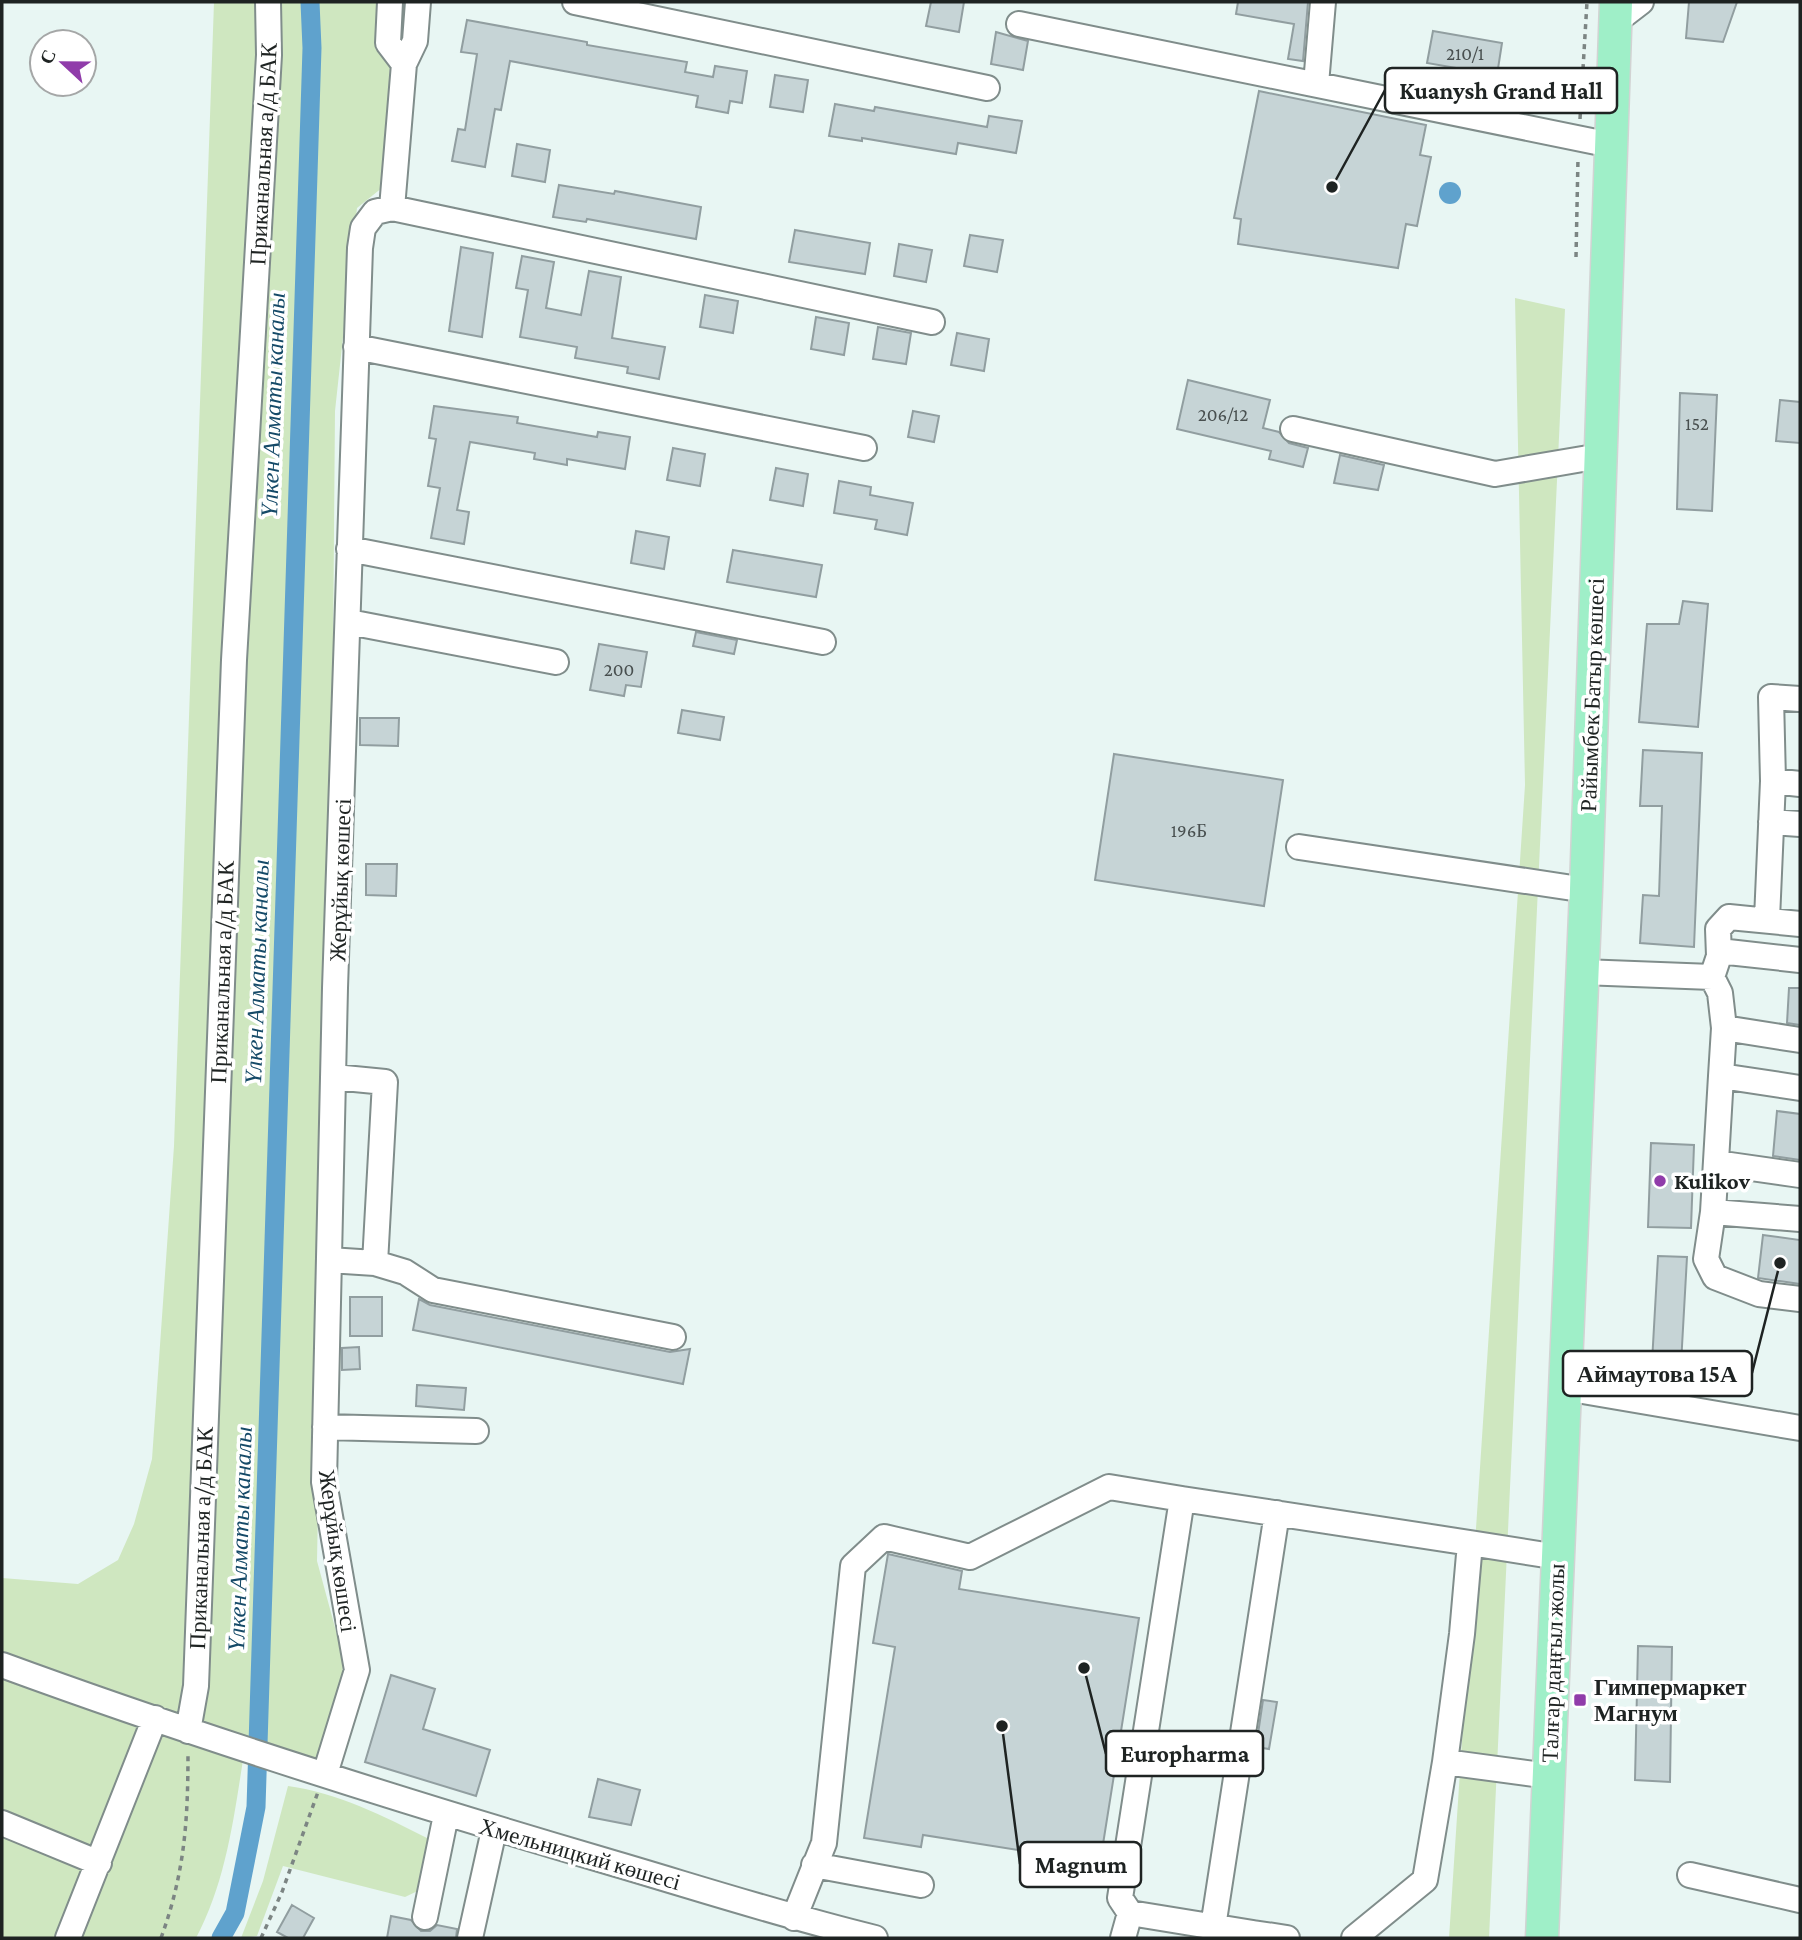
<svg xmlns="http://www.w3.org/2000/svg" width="1802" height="1940" viewBox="0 0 1802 1940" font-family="'Crimson Pro',serif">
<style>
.green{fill:#cfe7c0}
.water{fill:#5fa2cd}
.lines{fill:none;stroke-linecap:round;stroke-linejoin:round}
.canal{stroke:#5fa2cd;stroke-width:19}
.building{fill:#c6d4d6;stroke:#919ea0;stroke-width:2}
.minor-casing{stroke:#808d8b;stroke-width:28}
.major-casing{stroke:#d2d3d3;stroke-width:35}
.path{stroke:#7c8583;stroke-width:3.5;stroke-dasharray:5 5;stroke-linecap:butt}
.minor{stroke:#fff;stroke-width:24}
.major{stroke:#9fefc8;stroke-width:32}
.poi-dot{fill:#903caa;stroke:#fff;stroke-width:2.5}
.labels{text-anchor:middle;stroke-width:7;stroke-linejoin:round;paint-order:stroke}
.number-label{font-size:19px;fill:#484f4f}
.street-label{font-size:23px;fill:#1e2322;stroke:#fff}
.poi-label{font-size:23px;font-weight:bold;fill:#1e2322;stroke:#fff;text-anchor:start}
.water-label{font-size:24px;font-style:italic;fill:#154a68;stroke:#fff}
.leader{fill:none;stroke:#1e2322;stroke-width:2.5}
.callout-dot{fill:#1e2322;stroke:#fff;stroke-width:2.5}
.callout{fill:#fff;stroke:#1e2322;stroke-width:2.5}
.callout-label{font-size:24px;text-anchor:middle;font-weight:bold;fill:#1e2322}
</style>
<rect width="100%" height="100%" fill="#e8f6f3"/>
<!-- green -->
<path class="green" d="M 214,2 L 391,2 L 388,183 L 357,208 L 335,411 L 332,775 L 317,1561 L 343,1657 L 342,1698 L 318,1763 L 246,1741 C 235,1808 228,1878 196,1938 L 2,1938 L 2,1578 L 78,1584 L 118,1560 L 134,1524 L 152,1459 L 174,1146 Z
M 1515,298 L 1565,309 L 1489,1938 L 1449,1938 L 1525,785 Z
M 288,1786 C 338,1793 384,1816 429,1839 L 426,1887 L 405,1897 L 283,1866 L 257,1936 L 241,1938 L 263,1881 Z"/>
<!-- water -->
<path class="water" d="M1439 193a11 11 0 1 1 22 0a11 11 0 1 1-22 0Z"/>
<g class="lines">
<!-- canal -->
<path class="canal" d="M 221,1938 L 235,1913 L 256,1807 L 312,48 L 310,2"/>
</g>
<!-- building -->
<path class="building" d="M 931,2 L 964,2 L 959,32 L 926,26 Z
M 1238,2 L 1308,2 L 1303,61 L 1288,59 L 1294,24 L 1236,14 Z
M 1689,2 L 1737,2 L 1723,42 L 1686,38 Z
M 467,20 L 587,42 L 587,45 L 687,62 L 685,72 L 713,77 L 715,66 L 747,71 L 742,103 L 730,101 L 728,113 L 696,107 L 698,96 L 510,61 L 501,110 L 495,109 L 485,167 L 452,161 L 458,129 L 465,130 L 477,54 L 461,52 Z
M 1433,31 L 1502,43 L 1497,75 L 1427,63 Z
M 996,32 L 1028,41 L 1023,70 L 991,64 Z
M 775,75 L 808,80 L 803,112 L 770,107 Z
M 1259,91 L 1426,125 L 1420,155 L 1431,157 L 1417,226 L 1406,224 L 1398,268 L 1238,244 L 1241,219 L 1234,218 Z
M 835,104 L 874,111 L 875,107 L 987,127 L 989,116 L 1022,121 L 1016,153 L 958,143 L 956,154 L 862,138 L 862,141 L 829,136 Z
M 517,144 L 550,150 L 545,182 L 512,176 Z
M 559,185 L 614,194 L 615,191 L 701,207 L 696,239 L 587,219 L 586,222 L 553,217 Z
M 795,230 L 870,243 L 865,274 L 789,262 Z
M 970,235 L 1003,240 L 997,272 L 964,266 Z
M 899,244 L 932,250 L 926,282 L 894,276 Z
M 461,247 L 493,253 L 482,337 L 449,331 Z
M 522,256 L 554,262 L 546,308 L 581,315 L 589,271 L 621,277 L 612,338 L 665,347 L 659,379 L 627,373 L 628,367 L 575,358 L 577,347 L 520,337 L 528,290 L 516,288 Z
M 705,295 L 738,301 L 733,333 L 700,327 Z
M 816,317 L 849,323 L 844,355 L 811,349 Z
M 878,327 L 911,333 L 906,364 L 873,359 Z
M 957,333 L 989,339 L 984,371 L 951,365 Z
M 1188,380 L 1270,400 L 1263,428 L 1279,432 L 1289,443 L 1308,448 L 1303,467 L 1269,459 L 1271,451 L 1177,429 Z
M 1680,393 L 1717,395 L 1712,511 L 1677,509 Z
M 1780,400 L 1800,402 L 1800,443 L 1776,441 Z
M 434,406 L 518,417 L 517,423 L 597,437 L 598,432 L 630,437 L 625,469 L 567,459 L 567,465 L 534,459 L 535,453 L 470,442 L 457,510 L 469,512 L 464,544 L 431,538 L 440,488 L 428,486 L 436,439 L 429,438 Z
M 913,411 L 939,416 L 934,442 L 908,437 Z
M 673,448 L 705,454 L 700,486 L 667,480 Z
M 1340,455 L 1384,465 L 1378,490 L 1334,483 Z
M 776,468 L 808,474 L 803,506 L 770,500 Z
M 839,481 L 871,487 L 870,495 L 913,503 L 907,535 L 875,529 L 877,520 L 834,513 Z
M 636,531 L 669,537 L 664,569 L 631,563 Z
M 733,550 L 822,565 L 816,597 L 727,582 Z
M 1683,601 L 1708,604 L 1698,727 L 1639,722 L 1647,624 L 1679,624 Z
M 696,632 L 737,640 L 734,654 L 693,646 Z
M 599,644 L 647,652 L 641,687 L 626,685 L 624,696 L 590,690 Z
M 682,710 L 724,717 L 720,740 L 678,733 Z
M 360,718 L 399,718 L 398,746 L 360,745 Z
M 1643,750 L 1702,753 L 1694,947 L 1640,943 L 1643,895 L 1659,896 L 1662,806 L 1640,806 Z
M 1114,754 L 1283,780 L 1264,906 L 1095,880 Z
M 366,864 L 397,864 L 396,896 L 366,895 Z
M 1789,988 L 1800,988 L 1800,1025 L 1787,1023 Z
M 1777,1111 L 1800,1114 L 1800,1160 L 1773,1156 Z
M 1651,1143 L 1694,1145 L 1691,1228 L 1648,1227 Z
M 1763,1235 L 1800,1240 L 1800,1284 L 1758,1278 Z
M 1658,1256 L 1687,1257 L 1680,1382 L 1651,1380 Z
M 350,1297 L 382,1297 L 382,1336 L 350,1336 Z
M 419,1299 L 430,1305 L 670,1352 L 690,1349 L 683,1384 L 413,1330 Z
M 359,1347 L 360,1369 L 342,1370 L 342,1348 Z
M 417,1385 L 466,1388 L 464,1410 L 416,1406 Z
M 888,1554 L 962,1571 L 959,1589 L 1139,1618 L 1100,1863 L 923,1835 L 921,1847 L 864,1838 L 895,1647 L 873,1643 Z
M 1638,1646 L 1672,1647 L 1670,1782 L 1635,1780 Z
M 391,1675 L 435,1689 L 423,1729 L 490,1750 L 476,1796 L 365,1762 Z
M 1263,1700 L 1277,1702 L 1269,1749 L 1256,1747 Z
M 598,1779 L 640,1790 L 631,1825 L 589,1817 Z
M 292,1905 L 314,1918 L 303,1938 L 288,1938 L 277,1932 Z
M 391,1916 L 411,1920 L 421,1931 L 430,1931 L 437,1925 L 457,1929 L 456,1938 L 387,1938 Z"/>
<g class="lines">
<defs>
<path id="minor" d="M 575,2 L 987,88
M 1615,22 L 1641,2
M 1019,24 L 1611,145
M 404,64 L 415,41 L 418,2
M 1316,84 L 1323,2
M 392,208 L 932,322
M 356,347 L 864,448
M 1293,429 L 1495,474 L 1600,456
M 349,549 L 823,642
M 349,622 L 556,662
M 1773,781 L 1800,784
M 1771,822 L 1800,824
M 1299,847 L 1586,890
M 1767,919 L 1773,781 L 1771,697 L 1800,699
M 1719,956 L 1718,929 L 1729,917 L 1800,924
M 1582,972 L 1712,977 L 1719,956 L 1728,952 L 1800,960
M 1712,977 L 1720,993 L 1724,1028 L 1800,1040
M 1724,1028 L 1721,1076 L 1800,1088
M 1721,1076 L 1713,1212 L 1800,1219
M 1716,1163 L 1800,1175
M 1713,1212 L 1706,1259 L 1715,1277 L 1759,1294 L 1800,1299
M 329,1260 L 375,1263 L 385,1082 L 334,1077
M 375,1263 L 405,1272 L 433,1290 L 673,1337
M 1565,1388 L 1800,1428
M 325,1427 L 476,1431
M 1470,1543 L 1558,1557
M 2,1665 C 201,1738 402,1801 606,1861 C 695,1887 784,1916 875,1938
M 188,1731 L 196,1686 L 234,660 L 269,55 L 268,2
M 325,1774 L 357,1670 L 324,1482 L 335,988 L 360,248 L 363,228 L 375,212 L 392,208 L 404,64 L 388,43 L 390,2
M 2,1823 L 99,1863
M 814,1865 L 921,1885
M 1690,1875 L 1800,1900
M 1130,1913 L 1253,1933
M 425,1917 L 446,1815
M 794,1918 L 824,1843 L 853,1566 L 884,1537 L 970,1557 L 1109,1487 L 1182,1499
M 1213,1927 L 1277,1513
M 68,1938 L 155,1718
M 470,1938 L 494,1830
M 1123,1938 L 1130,1913 L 1120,1898 L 1182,1499 L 1470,1543 L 1462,1634 L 1445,1762 L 1549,1776
M 1252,1938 L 1253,1933 L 1287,1938
M 1354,1938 L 1425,1880 L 1445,1762"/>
<path id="major" d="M 1542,1938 L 1586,890 L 1616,2"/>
</defs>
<!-- minor casing -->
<use href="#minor" class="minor-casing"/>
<!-- major casing -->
<use href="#major" class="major-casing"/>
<!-- path -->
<path class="path" d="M 1580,119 L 1587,2
M 1576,257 L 1578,158
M 161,1938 C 185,1872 188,1820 188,1751
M 261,1938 L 282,1892 L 318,1792"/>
<!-- minor -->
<use href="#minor" class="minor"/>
<!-- major -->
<use href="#major" class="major"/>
</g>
<!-- markers -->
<g class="poi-dot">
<circle cx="1660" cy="1181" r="7"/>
<rect x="1573" y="1693" width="14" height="14" rx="3.5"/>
</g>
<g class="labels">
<!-- number labels -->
<g class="number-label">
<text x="1465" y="60">210/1</text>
<text x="1223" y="421">206/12</text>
<text x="1697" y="430">152</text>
<text x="619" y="676">200</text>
<text x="1189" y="837">196Б</text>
</g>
<!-- street labels -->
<g class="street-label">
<text transform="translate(263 154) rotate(-87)" y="8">Приканальная а/д БАК</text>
<text transform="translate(1592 695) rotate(-88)" y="8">Райымбек Батыр көшесі</text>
<text transform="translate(340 880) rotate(-88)" y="8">Жерұйық көшесі</text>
<text transform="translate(222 972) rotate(-88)" y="8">Приканальная а/д БАК</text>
<text transform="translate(201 1538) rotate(-88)" y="8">Приканальная а/д БАК</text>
<text transform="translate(338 1551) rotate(82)" y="8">Жерұйық көшесі</text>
<text transform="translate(1553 1663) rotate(-88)" y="8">Талғар даңғыл жолы</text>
<text transform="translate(580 1854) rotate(16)" y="8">Хмельницкий көшесі</text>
</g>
<!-- poi labels -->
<g class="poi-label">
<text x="1674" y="1189">Kulikov</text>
<text x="1594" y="1695">Гимпермаркет<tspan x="1594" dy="26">Магнум</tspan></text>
</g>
<!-- water labels -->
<g class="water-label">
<text transform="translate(273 405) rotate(-88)" y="8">Үлкен Алматы каналы</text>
<text transform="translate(257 972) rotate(-88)" y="8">Үлкен Алматы каналы</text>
<text transform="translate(240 1539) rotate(-88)" y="8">Үлкен Алматы каналы</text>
</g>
</g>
<!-- callouts -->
<path class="leader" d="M1332 187L1385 90M1780 1263L1752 1373M1084 1668L1106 1754M1002 1726L1020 1864"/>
<g class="callout-dot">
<circle cx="1332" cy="187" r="7"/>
<circle cx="1780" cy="1263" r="7"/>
<circle cx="1084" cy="1668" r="7"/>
<circle cx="1002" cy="1726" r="7"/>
</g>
<g class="callout">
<rect x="1385" y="68" width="232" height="45" rx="7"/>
<rect x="1563" y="1351" width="189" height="45" rx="7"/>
<rect x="1106" y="1731" width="157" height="45" rx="7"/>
<rect x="1020" y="1842" width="121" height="45" rx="7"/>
</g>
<g class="callout-label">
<text x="1501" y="99">Kuanysh Grand Hall</text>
<text x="1657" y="1382">Аймаутова 15А</text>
<text x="1185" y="1762">Europharma</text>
<text x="1081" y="1873">Magnum</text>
</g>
<!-- border -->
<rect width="1802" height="1940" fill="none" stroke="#1e2322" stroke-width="7"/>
<!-- north arrow -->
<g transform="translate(63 63) rotate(292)"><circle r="33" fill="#ffffff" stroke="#a5a7a7" stroke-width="2"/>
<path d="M0-5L12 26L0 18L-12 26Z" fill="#903caa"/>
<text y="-10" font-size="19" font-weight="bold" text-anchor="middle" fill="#1e2322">С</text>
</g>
</svg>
